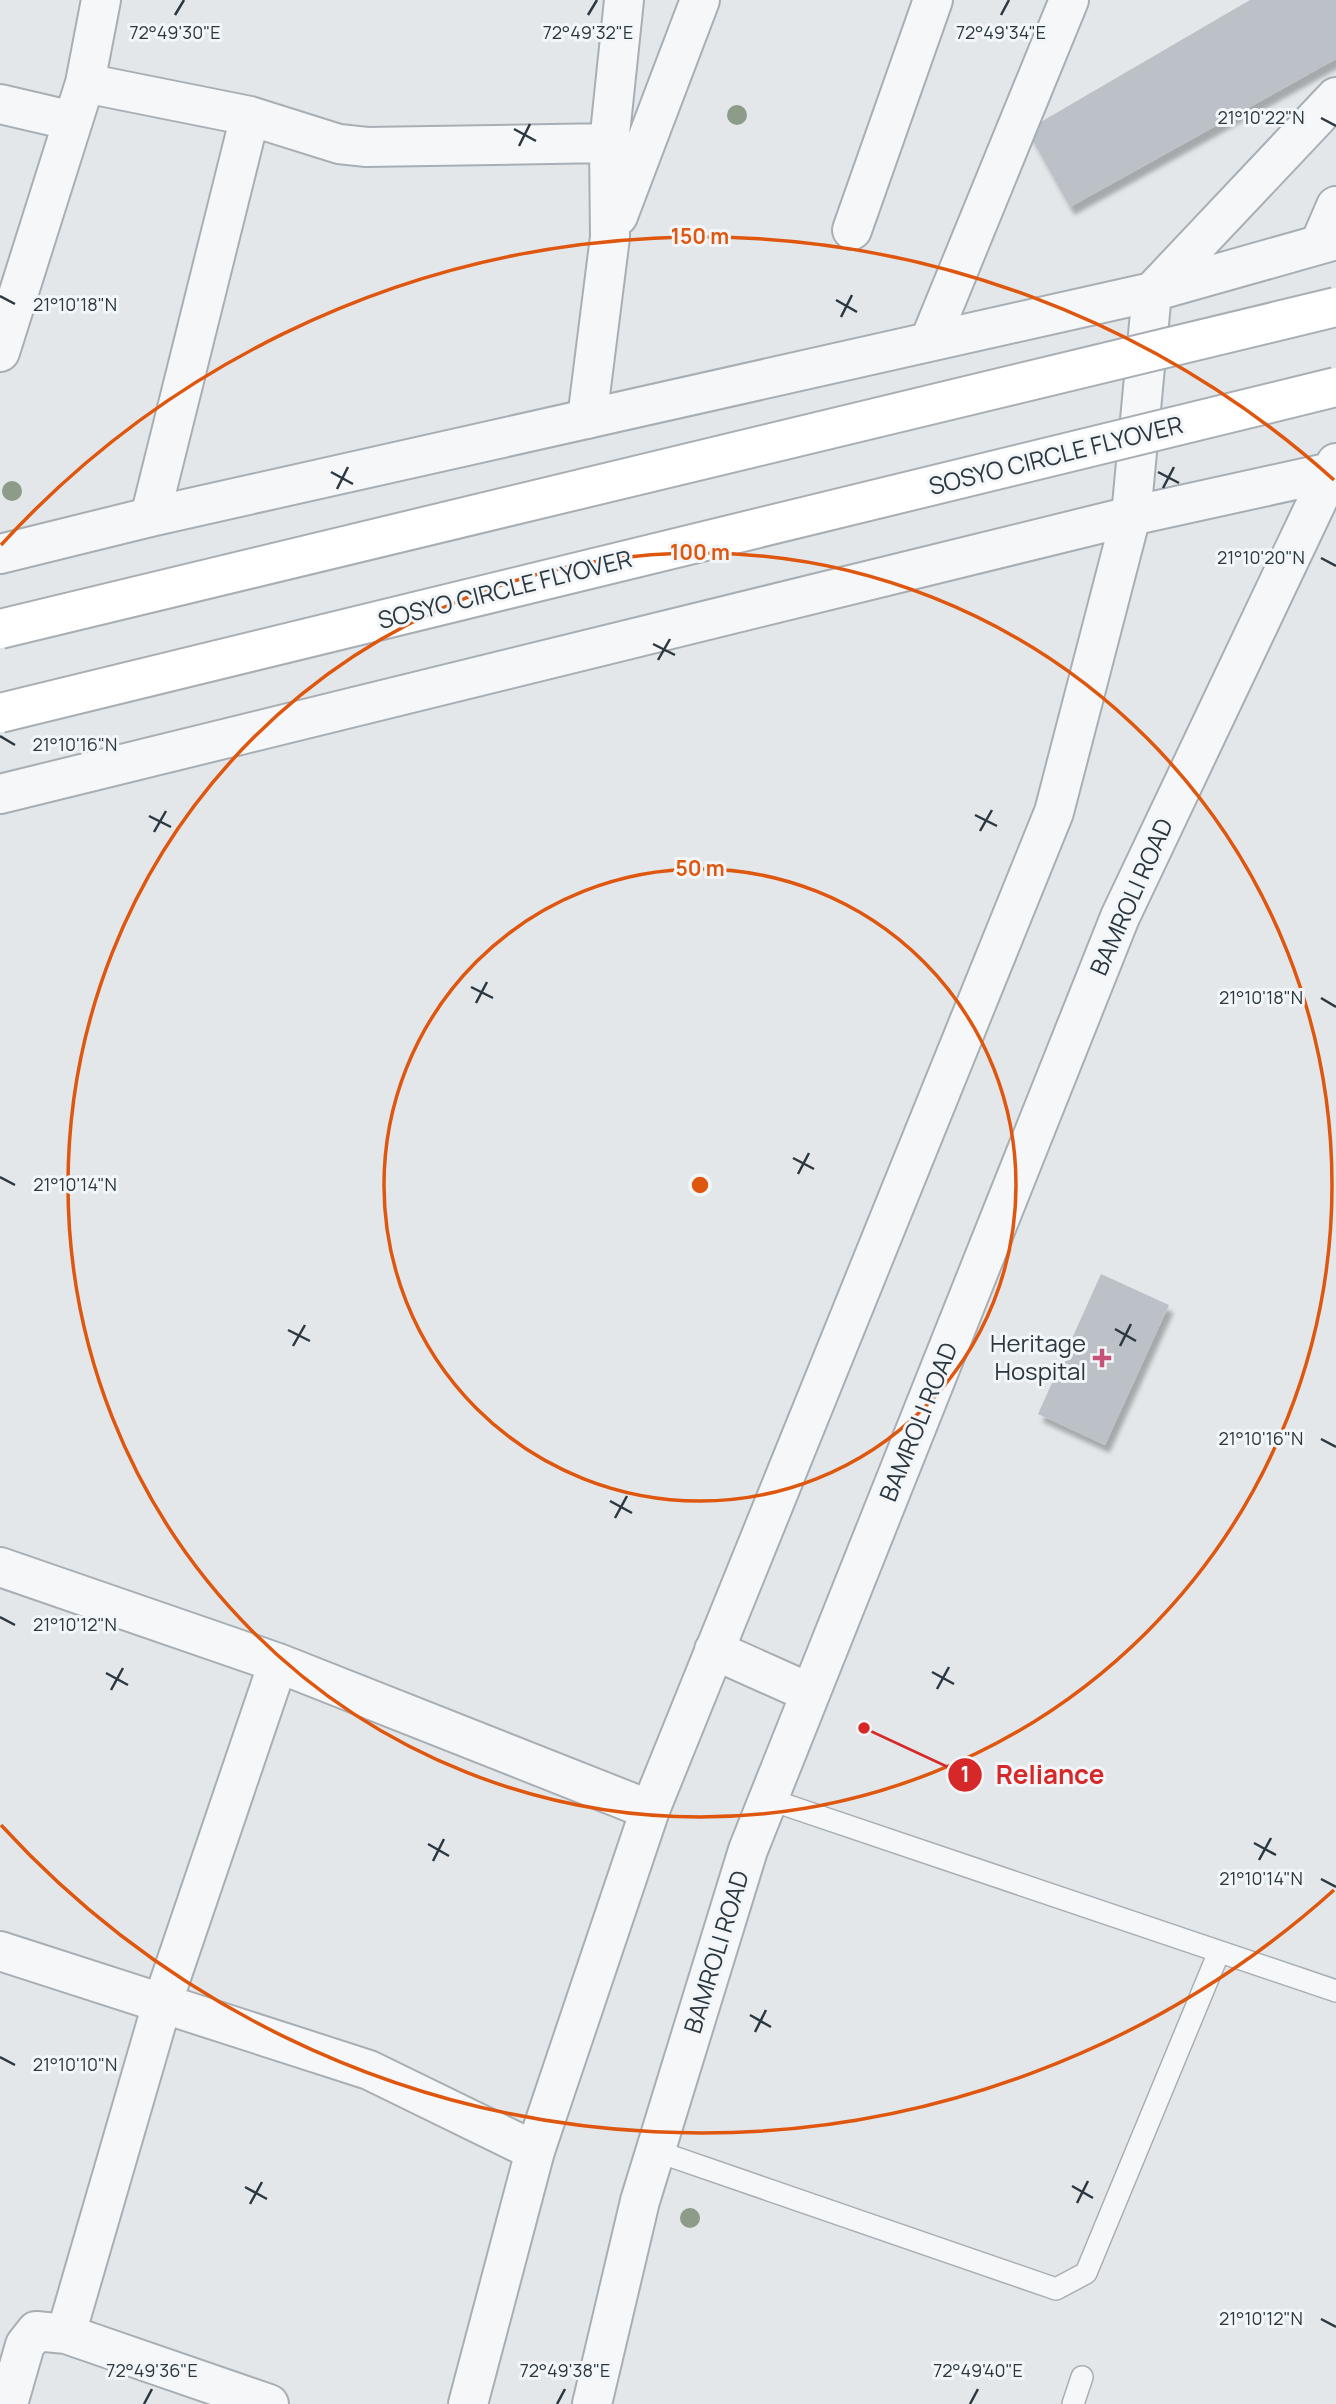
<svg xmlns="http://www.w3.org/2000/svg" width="1336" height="2404" viewBox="0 0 1336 2404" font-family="Manrope,sans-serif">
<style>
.building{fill:#bbc1c7;filter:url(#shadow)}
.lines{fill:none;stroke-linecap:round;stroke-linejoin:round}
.service-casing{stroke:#a8afb4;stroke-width:24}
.minor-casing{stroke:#a8afb4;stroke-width:42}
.tertiary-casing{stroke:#a8afb4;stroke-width:42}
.service{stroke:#f6f7f9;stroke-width:21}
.minor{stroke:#f6f7f9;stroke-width:38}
.tertiary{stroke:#f6f7f9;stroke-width:38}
.secondary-bridge-casing{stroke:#a8afb4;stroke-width:42;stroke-linecap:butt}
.secondary-bridge{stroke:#fff;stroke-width:38}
.tree{fill:#8d9b89}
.ticks{fill:none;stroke:#2c3841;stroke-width:2.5}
.ring{fill:none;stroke:#df570f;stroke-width:3.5}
.poi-dot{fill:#c55379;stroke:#f3f6f8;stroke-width:2.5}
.labels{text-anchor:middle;stroke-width:6;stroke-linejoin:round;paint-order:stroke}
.street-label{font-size:24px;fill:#2c3841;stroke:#f3f6f8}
.poi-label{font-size:24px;fill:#2c3841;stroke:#f3f6f8;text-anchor:end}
.ticks-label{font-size:18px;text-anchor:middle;fill:#2c3841;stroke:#f3f6f8;stroke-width:6;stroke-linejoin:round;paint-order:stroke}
.centre{fill:#df570f;stroke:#f3f6f8;stroke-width:3.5}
.ring-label{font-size:21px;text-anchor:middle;font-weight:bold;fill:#df570f;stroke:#f3f6f8;stroke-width:6;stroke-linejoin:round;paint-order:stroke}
.leader{fill:none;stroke:#d62828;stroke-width:2.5}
.callout-dot{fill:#d62828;stroke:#f3f6f8;stroke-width:2.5}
.mark-label{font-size:21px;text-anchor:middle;font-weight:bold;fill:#fff}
.callout-label{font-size:26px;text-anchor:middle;font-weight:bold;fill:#d62828;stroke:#f3f6f8;stroke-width:6;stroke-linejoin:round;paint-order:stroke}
</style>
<defs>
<filter id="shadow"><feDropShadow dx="4.5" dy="8" stdDeviation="2" flood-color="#0004"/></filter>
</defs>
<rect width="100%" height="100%" fill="#e3e7ea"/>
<!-- building -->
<path class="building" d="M 1250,0 L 1336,0 L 1336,59 L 1070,207 L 1027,130 Z
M 1101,1274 L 1169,1305 L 1105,1445 L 1038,1414 Z"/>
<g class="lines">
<defs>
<path id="service" d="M 768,1799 L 1336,1991
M 656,2151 L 1056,2289 L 1086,2273 L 1219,1952
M 1073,2404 L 1082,2377"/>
<path id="minor" d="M 85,83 L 250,116 L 339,144 L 367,147 L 609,143
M 0,104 L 73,121
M 618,216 L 700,0
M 852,230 L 933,0
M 930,340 L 1069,0
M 0,352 L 85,83 L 101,0
M 587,419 L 610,237 L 609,143 L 624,0
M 150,517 L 250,116
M 0,1567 L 278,1663 L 650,1810
M 0,1951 L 369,2070 L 535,2151
M 66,2334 L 162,2004 L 278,1663
M 8,2404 L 25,2345 L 36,2331 L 66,2334 L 269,2404"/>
<path id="tertiary" d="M 1336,240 L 1152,292 L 1131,516 L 1331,472 L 1336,463
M 1320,243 L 1336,206
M 0,554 L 150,517 L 1152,292 L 1336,97
M 0,794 L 1131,516 L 1054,812 L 650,1810 L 535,2151 L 468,2404
M 714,1650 L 810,1693
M 592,2404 L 640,2201 L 748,1850 L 1120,917 L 1331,472 L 1336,471"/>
</defs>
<!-- service casing -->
<use href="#service" class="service-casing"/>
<!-- minor casing -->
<use href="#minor" class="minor-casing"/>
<!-- tertiary casing -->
<use href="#tertiary" class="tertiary-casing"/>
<!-- service -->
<use href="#service" class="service"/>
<!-- minor -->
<use href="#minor" class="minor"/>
<!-- tertiary -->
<use href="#tertiary" class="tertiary"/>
<defs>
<path id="secondary-bridge" d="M 0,629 L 1336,307
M 0,713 L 1336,387"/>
</defs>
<!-- secondary-bridge casing -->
<use href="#secondary-bridge" class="secondary-bridge-casing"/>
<!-- secondary-bridge -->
<use href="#secondary-bridge" class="secondary-bridge"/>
</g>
<!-- trees -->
<g class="tree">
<circle cx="737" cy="115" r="10"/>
<circle cx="12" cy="491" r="10"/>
<circle cx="690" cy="2218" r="10"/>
</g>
<!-- ticks -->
<path class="ticks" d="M 175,15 L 184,0M 588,15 L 597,0M 1001,15 L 1009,0M 1321,118 L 1336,126M 514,129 L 536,141M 519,146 L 530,124M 0,296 L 15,304M 836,300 L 857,312M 841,317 L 852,295M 331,472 L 353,484M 1158,472 L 1179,483M 1163,488 L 1174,467M 337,489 L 348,467M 1321,558 L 1336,566M 653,644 L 675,655M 658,660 L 670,639M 0,736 L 15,745M 975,815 L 997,826M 149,816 L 171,827M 980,831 L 992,810M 154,832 L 166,811M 471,987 L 493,998M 1321,998 L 1336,1007M 476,1003 L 487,982M 793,1158 L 814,1169M 798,1174 L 809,1153M 0,1177 L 15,1185M 1115,1329 L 1136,1341M 288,1330 L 310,1341M 293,1346 L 305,1325M 1120,1346 L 1131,1324M 1321,1439 L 1336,1447M 610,1501 L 632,1513M 615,1518 L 627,1496M 0,1617 L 15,1625M 932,1672 L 954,1684M 106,1673 L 128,1685M 937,1689 L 949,1667M 111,1690 L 123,1668M 1254,1843 L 1276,1855M 428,1844 L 449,1856M 1259,1860 L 1271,1838M 433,1861 L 444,1839M 1321,1879 L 1336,1887M 750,2015 L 771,2027M 755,2032 L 766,2010M 0,2057 L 15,2065M 1072,2186 L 1093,2198M 245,2187 L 267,2199M 1077,2203 L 1088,2181M 250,2204 L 262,2182M 1321,2319 L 1336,2327M 144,2404 L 152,2389M 557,2404 L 565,2389M 970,2404 L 978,2389"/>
<!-- distance rings -->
<g class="ring">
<circle cx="700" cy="1185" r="316"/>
<circle cx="700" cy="1185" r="632"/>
<path d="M1334 1890A948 948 0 0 1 1 1825M1 545A948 948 0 0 1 1334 480"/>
</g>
<!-- markers -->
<path class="poi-dot" d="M1098.5 1347.5h7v7h7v7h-7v7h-7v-7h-7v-7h7z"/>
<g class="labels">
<!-- street labels -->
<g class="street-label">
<text transform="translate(1056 456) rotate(-14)" y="8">SOSYO CIRCLE FLYOVER</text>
<text transform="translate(505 590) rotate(-14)" y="8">SOSYO CIRCLE FLYOVER</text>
<text transform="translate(1132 897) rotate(-66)" y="8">BAMROLI ROAD</text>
<text transform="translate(919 1422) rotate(-68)" y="8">BAMROLI ROAD</text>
<text transform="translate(717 1952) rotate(-73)" y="8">BAMROLI ROAD</text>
</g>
<!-- poi labels -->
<g class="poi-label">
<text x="1086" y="1352">Heritage<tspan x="1086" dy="28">Hospital</tspan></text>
</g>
</g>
<g class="ticks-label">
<text x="175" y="39">72°49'30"E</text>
<text x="588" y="39">72°49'32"E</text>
<text x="1001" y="39">72°49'34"E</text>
<text x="1261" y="124">21°10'22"N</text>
<text x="75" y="311">21°10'18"N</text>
<text x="1261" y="564">21°10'20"N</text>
<text x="75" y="751">21°10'16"N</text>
<text x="1261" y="1004">21°10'18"N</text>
<text x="75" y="1191">21°10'14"N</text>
<text x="1261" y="1445">21°10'16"N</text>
<text x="75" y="1631">21°10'12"N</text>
<text x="1261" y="1885">21°10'14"N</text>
<text x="75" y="2071">21°10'10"N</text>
<text x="1261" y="2325">21°10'12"N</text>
<text x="152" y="2377">72°49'36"E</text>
<text x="565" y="2377">72°49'38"E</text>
<text x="978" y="2377">72°49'40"E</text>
</g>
<circle cx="700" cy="1185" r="10" class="centre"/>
<g class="ring-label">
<text x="700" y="244">150 m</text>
<text x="700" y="560">100 m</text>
<text x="700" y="876">50 m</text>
</g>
<!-- callouts -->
<path class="leader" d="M864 1728L965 1775"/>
<g class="callout-dot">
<circle cx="864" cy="1728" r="7"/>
<circle cx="965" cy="1775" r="18"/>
</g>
<g class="mark-label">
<text x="965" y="1782">1</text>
</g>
<g class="callout-label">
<text x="1050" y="1784">Reliance</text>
</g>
</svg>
